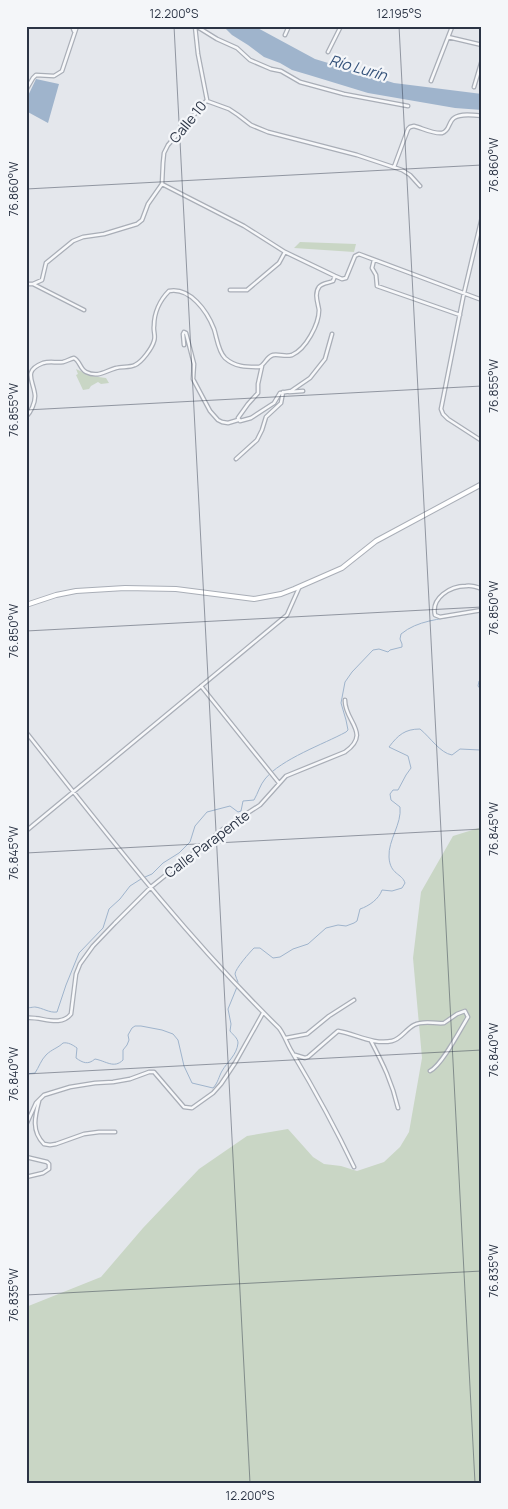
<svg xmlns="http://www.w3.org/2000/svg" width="508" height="1509" viewBox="0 0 508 1509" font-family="Manrope,sans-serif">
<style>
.green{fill:#c9d6c5}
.water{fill:#9fb4cc}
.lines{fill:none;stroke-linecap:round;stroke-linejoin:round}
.stream{stroke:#9fb4cc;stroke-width:1}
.street-casing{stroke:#a9aeb7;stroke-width:5}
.secondary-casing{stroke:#a9aeb7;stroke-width:6}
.street{stroke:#f7f8fa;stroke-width:2.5}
.secondary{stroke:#fff;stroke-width:4}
.ticks{fill:none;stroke:#2b3445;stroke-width:1;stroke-opacity:0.45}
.labels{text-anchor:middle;stroke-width:4.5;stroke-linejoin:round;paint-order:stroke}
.street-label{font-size:14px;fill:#2b3445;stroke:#f4f6f9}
.water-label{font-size:15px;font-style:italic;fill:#34527a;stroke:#f4f6f9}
.neatline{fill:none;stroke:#2b3445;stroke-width:2}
.ticks-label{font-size:12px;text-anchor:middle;fill:#2b3445}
</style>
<rect width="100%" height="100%" fill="#e4e7ec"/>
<!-- green -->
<path class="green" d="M 300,242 L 356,244 L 354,252 L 294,248 Z
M 76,369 L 91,376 L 106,378 L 109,383 L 101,384 L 98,382 L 91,386 L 89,389 L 83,390 L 76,375 L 78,374 Z
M 482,827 L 482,1483 L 26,1483 L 26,1307 L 101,1277 L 143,1228 L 199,1169 L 247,1136 L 288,1129 L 313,1157 L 324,1164 L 341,1166 L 357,1171 L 384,1162 L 400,1147 L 409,1132 L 422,1058 L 413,958 L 421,892 L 453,836 Z"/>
<!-- water -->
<path class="water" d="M 223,26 L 254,26 L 315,59 L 394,83 L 482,94 L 482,110 L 455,108 L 368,93 L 309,75 L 292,70 L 280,63 L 264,57 L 248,45 L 232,35 Z
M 36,79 L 59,84 L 48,123 L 26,111 L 26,100 Z"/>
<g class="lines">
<!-- stream -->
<path class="stream" d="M 482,650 L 482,654
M 482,680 L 479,681 L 478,686 L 482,691
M 145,877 L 152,874 L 163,863 L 179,853 L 190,842 L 195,826 L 207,812 L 230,806 L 238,812 L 241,811 L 243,801 L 254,800 C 258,793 260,785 265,779 C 281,759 324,744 346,732 L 348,730 L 346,720 L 341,703 L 345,682 L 352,672 L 373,650 L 379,649 L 388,652 L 390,650 L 402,647 L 402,644 L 400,639 L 401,634 C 418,620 439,620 459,615
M 238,982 C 237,980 236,977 235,974 C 235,969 250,952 254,948 L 260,948 L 273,958 L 280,957 L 293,949 L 308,944 L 326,928 L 338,925 L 346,926 L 354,923 L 357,921 L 360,909 C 369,906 379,899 382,890 L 392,891 L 402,888 L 405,883 C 402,873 390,875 389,857 C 388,840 402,824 400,807 L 391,800 L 390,794 L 393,790 L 398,790 L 406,775 L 411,768 L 408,756 L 389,747 C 398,735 405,729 420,729 C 430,737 440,753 452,755 L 460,749 L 480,750 L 482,748
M 26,1008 C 28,1008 34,1007 35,1007 C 43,1008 49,1013 57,1012 L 66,985 L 79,953 L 103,928 L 109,909 L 120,899 L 130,886 L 141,879
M 26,1074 L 35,1073 C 39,1067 41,1060 46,1055 C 52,1049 58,1048 63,1043 C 68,1042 73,1045 77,1048 L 76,1058 C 83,1063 88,1065 95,1059 C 106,1061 114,1069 123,1060 L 123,1050 L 127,1045 L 129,1040 L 128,1035 L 132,1028 L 135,1026 L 141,1026 L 162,1030 L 173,1034 L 178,1040 L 184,1066 L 192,1083 L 213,1088 C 218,1083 219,1076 222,1071 C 227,1062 237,1055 238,1043 C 238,1038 233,1035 230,1031 L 231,1024 L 228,1009 L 237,987"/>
<defs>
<path id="street" d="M 72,26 L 74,31
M 196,26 L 217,39 L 237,48 L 250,60 L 271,69 L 281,71 L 300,82 L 344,94 L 408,106
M 285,35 L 289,26
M 448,37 L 482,45
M 328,52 L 341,26
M 431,81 L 452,27
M 474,87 L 482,60
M 26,90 L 33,78 L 36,75 L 54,76 L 62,71 L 77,26
M 207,101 L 229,109 L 238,115 L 251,125 L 268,132 L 357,155 L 402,170 L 410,175 L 420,186
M 394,167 L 408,129 L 410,127 L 414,126 C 422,128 433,134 442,133 C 450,131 448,122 454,118 C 461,113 474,115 482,116
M 162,184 L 244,226 L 285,252 L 335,276 L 342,279 L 346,278 L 355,256 L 359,254 L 482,300
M 482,217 L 464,293 L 441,409 L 443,414 L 448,419 L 482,441
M 374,260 L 372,268 L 376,275 L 377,286 L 460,315
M 26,284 L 33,284 L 42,280 L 46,263 L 73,241 L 83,237 L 104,234 L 127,227 L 137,224 L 142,220 L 148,204 L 162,184 L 163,163 L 164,153 L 168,145 L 207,100 L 198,54 L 195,26
M 33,284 L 84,310
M 230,290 L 247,290 L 279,263 L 285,252
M 184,345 L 183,334 L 184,332 L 186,333 L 194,364 L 193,379 L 210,411 L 218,420 L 222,422 L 228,423 L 238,420
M 262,366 L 258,384 L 258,393 L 248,404 L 238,418 L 240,421 L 251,418 L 274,403 L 280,393 L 291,391 L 310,378 L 325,359 L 332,334
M 289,392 L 303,391
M 26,417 C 31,412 35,403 35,396 C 34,381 22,371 43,363 C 50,361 56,363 63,362 C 67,361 70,359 74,358 C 80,361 80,369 86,372 C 98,378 105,371 116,368 C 122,366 129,368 135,365 C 142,362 152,348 154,341 C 156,336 153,331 154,326 C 154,313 160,300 169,291 C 190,287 207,311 214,329 C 217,338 218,351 225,358 C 235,367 246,367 259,367 C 265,365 266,357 273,355 C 280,354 285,357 292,355 C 306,349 319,324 319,310 C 318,303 314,294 319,287 C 322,283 329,283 333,281 L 335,276
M 236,459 L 257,440 L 262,430 L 266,417 L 281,403 L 283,392
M 482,589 C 477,587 471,585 466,586 C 450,586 431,598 435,615 L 440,617 L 482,610
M 201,686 L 279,783
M 26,732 C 106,833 186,937 279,1028 C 285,1036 287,1044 292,1052 C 314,1089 335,1127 354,1167
M 26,831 L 287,615 L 299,588
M 26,1018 C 41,1016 60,1028 71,1014 L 76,974 L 80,964 L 93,946 L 115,923 L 151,887 L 223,829 L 260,805 L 286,776 L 345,752 C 372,733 344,721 345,700
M 286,1038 L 307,1034 L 329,1016 L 354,1000
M 371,1041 C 383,1064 392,1082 398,1108
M 295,1055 L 305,1058 L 308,1057 L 338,1031 C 356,1034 373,1045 392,1041 C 401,1039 405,1030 414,1025 C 424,1020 434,1024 444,1023 L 457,1014 L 465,1011 L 468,1017 C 460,1030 442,1065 430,1071
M 39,1101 C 35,1116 31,1131 44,1144 L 50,1145 L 56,1144 L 84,1134 L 99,1132 L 115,1132
M 26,1125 L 36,1103 L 44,1095 L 70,1087 L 95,1083 L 113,1082 L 130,1079 L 149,1072 L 154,1072 L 184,1107 L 192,1108 L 213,1093 L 221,1084 L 235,1063 L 263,1013
M 26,1157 L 47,1162 L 49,1164 L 49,1169 L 43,1173 L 26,1177"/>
<path id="secondary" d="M 26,605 L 56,595 L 76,591 L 125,588 L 176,589 L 254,599 L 281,594 L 294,589 L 342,568 L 376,541 L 482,484"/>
</defs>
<!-- street casing -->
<use href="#street" class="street-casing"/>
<!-- secondary casing -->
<use href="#secondary" class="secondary-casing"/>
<!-- street -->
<use href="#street" class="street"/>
<!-- secondary -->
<use href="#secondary" class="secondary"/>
</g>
<!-- ticks -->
<path class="ticks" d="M 174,26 L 250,1483M 399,26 L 475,1483M 26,189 L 482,165M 26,410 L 482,386M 26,631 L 482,607M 26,853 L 482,829M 26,1074 L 482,1050M 26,1295 L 482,1271"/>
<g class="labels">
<!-- street labels -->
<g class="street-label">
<text transform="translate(188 122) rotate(-51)" y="5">Calle 10</text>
<text transform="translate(207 844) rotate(-37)" y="5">Calle Parapente</text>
</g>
<!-- water labels -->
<g class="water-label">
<text transform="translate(358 68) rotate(16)" y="5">Río Lurín</text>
</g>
</g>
<!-- border -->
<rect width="508" height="1509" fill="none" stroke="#f4f6f9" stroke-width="55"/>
<rect x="28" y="28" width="452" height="1454" class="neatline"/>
<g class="ticks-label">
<text x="174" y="18">12.200°S</text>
<text x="399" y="18">12.195°S</text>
<text transform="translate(494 165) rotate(-90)" y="4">76.860°W</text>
<text transform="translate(14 189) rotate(-90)" y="4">76.860°W</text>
<text transform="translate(494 386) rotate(-90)" y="4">76.855°W</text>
<text transform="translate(14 410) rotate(-90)" y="4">76.855°W</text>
<text transform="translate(494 608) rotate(-90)" y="4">76.850°W</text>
<text transform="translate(14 631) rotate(-90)" y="4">76.850°W</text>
<text transform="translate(494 829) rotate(-90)" y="4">76.845°W</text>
<text transform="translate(14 853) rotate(-90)" y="4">76.845°W</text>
<text transform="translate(494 1050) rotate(-90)" y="4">76.840°W</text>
<text transform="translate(14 1074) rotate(-90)" y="4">76.840°W</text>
<text transform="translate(494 1271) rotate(-90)" y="4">76.835°W</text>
<text transform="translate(14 1295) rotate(-90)" y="4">76.835°W</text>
<text x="250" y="1500">12.200°S</text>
</g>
</svg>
